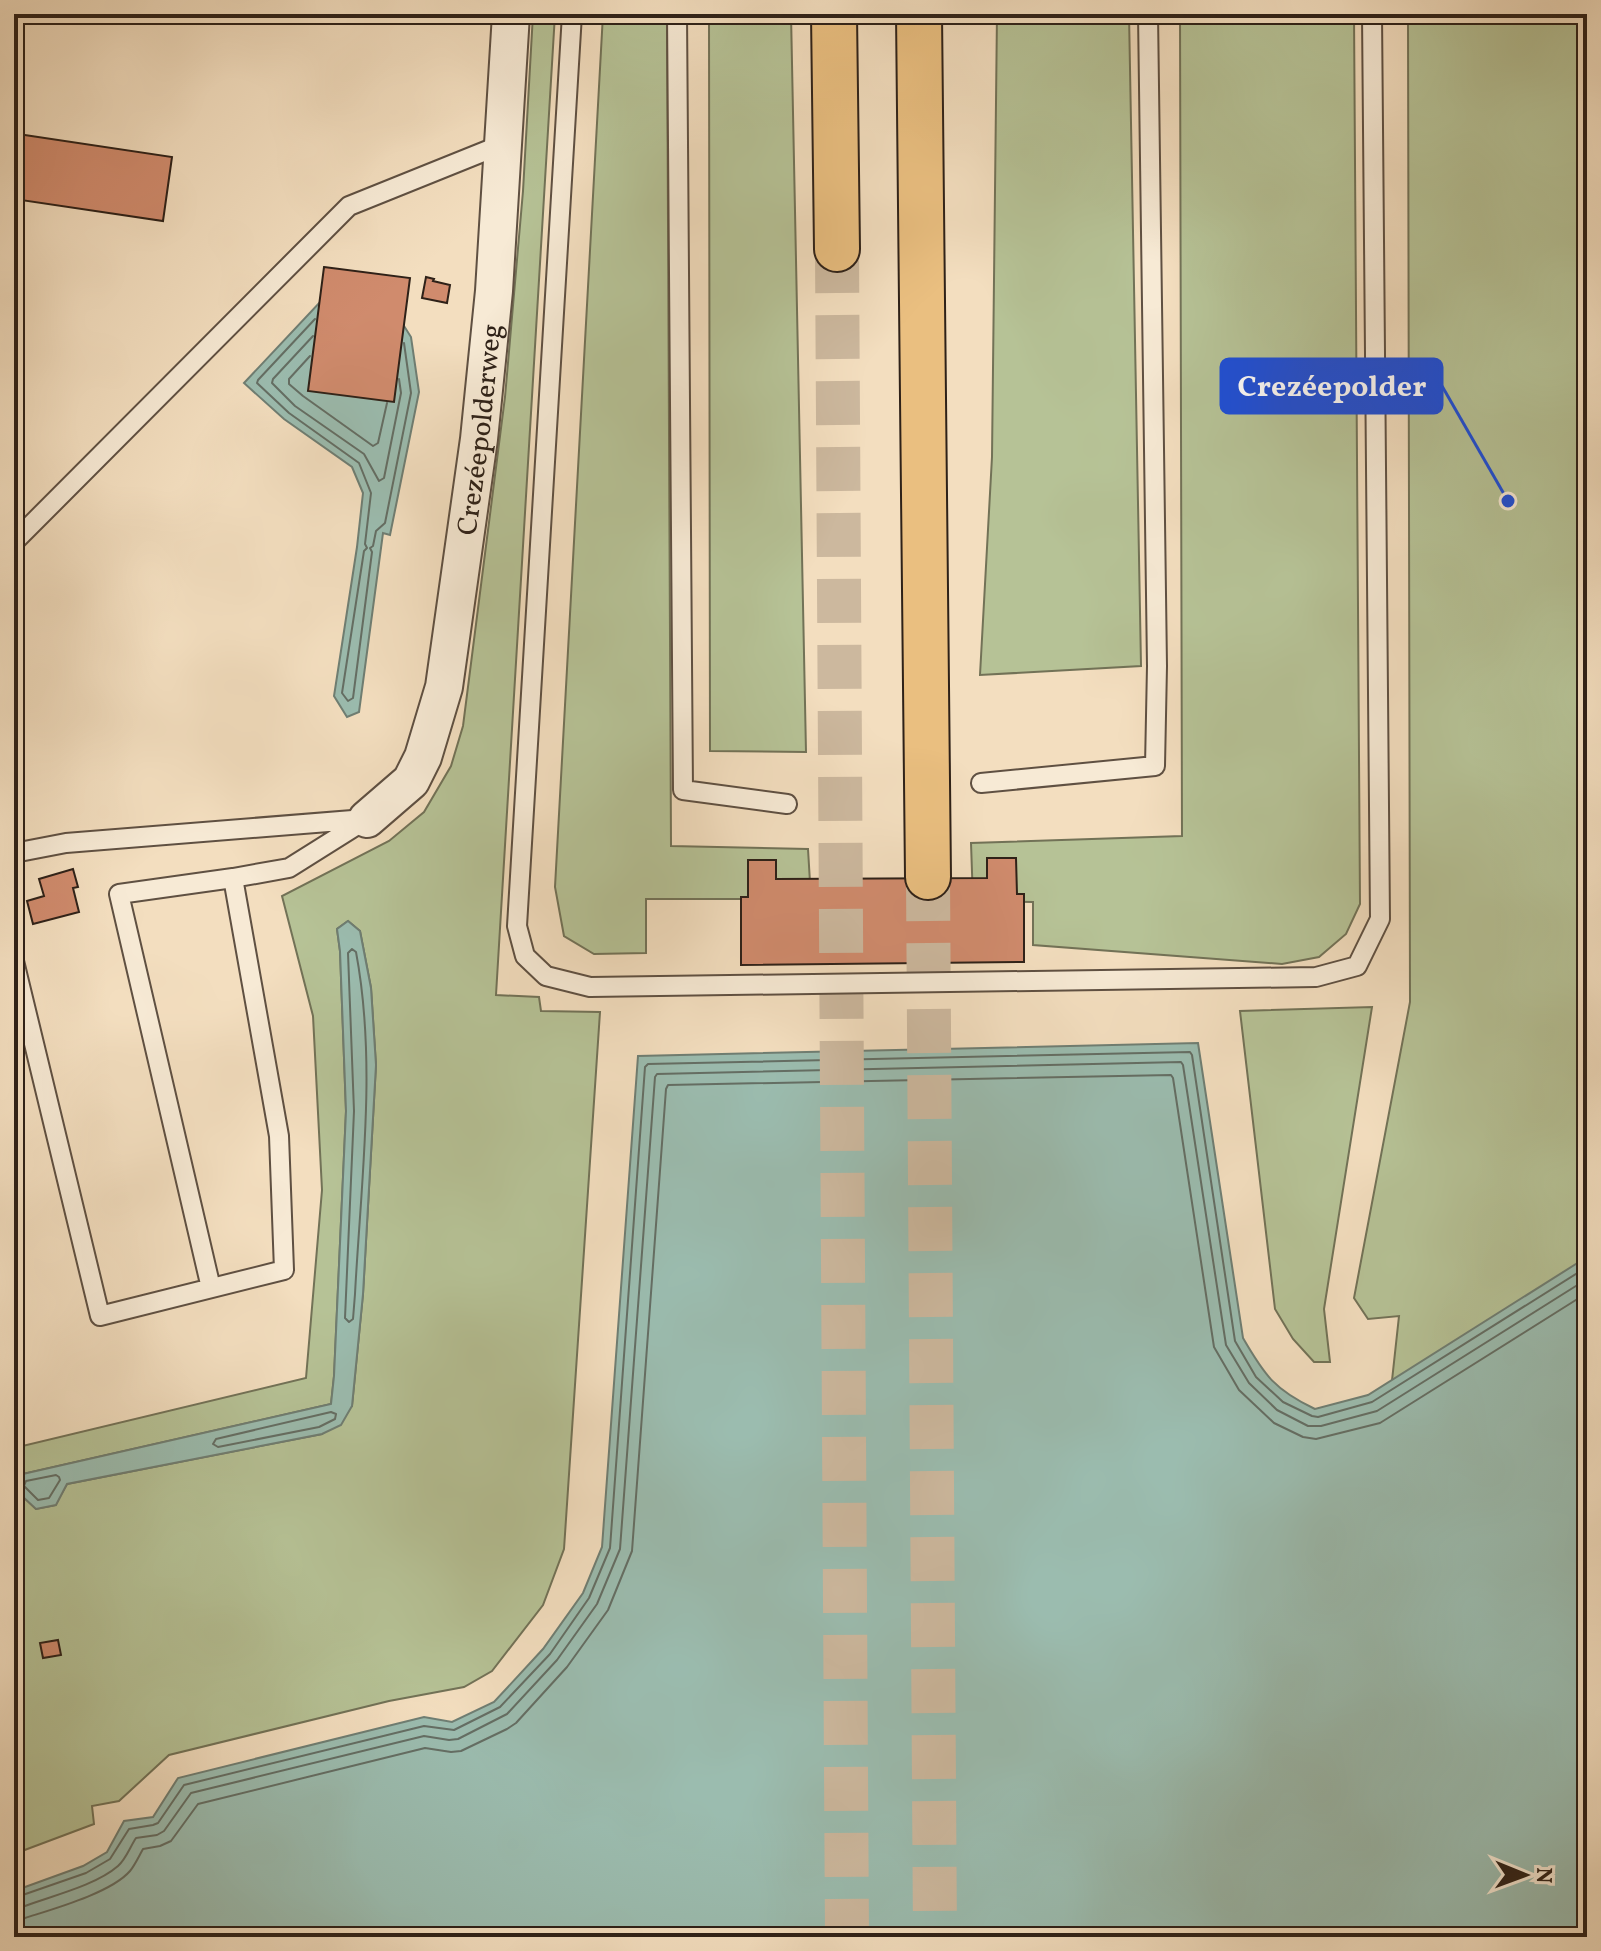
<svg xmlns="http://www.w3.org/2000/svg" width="1601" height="1951" viewBox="0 0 1601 1951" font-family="Vollkorn,serif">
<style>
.green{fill:#b6c296;stroke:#727257;stroke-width:2}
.water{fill:#9bbcaf;stroke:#6f7e73;stroke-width:2}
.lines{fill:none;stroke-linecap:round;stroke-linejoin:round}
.shore{stroke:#646e64;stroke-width:2}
.building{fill:#d08b6d;stroke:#2e2118;stroke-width:2}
.motorway-tunnel{stroke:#ccb89e;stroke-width:44;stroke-dasharray:44 22;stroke-linecap:butt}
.service-casing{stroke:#5f5042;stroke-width:22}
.minor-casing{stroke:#5f5042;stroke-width:40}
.motorway-casing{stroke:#2e2118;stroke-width:48}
.service{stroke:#f7ead5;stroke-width:18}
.minor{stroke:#f7ead5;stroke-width:36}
.motorway{stroke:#eabf80;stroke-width:44}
.labels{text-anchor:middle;stroke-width:6;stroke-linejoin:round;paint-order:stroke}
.street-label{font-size:28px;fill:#2e2118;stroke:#f7ead5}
.leader{fill:none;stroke:#1d4ed8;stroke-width:3}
.callout-dot{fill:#1d4ed8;stroke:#f7ead5;stroke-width:3}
.callout{fill:#1d4ed8;stroke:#1d4ed8;stroke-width:3}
.callout-label{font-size:30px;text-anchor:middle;font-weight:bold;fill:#fff}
</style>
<rect width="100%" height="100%" fill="#f3debf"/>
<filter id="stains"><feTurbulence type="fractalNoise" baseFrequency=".0025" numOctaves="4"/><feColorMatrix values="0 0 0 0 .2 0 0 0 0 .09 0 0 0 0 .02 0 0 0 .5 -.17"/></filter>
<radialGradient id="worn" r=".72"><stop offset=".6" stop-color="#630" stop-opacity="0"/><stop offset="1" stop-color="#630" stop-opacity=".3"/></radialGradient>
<!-- green -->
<path class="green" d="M 533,14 L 555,14 L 496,995 L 539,997 L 541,1011 L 600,1012 L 564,1549 L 543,1605 L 492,1671 L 464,1687 L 389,1701 L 169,1755 L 119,1801 L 92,1806 L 94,1824 L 14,1854 L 14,1495 L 20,1494 L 36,1509 L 55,1505 L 67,1484 L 322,1434 L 352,1406 L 363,1294 L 376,1065 L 371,988 L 360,931 L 348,921 L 337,929 L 340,951 L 346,1111 L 334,1376 L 331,1404 L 14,1476 L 14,1448 L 306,1378 L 322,1190 L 313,1016 L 282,896 L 389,841 L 424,812 L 451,766 L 463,726 L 505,397 L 523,191 Z
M 603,14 L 667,14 L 671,846 L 808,849 L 811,899 L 646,899 L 646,953 L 594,954 L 564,936 L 555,887 Z
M 709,14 L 791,14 L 806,752 L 710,751 Z
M 997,14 L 1129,14 L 1141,666 L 980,675 L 992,457 Z
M 1180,14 L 1354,14 L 1360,904 L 1346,934 L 1319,957 L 1282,964 L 1033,945 L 1033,902 L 973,901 L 971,843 L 1182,836 Z
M 1408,14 L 1587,14 L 1587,1285 L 1390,1399 L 1399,1316 L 1368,1319 L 1354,1298 L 1410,1002 Z
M 1372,1007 L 1324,1309 L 1330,1362 L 1314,1362 L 1293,1339 L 1275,1309 L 1240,1011 Z"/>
<!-- water -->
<path class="water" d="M 387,299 L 411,337 L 419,392 L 390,535 L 383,533 L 359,712 L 347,717 L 334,696 L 357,547 L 363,493 L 352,467 L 284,419 L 244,383 L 322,300 Z
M 348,921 L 360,931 L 371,988 L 376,1065 L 363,1294 L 352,1406 L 341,1425 L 322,1434 L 67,1484 L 56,1505 L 36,1509 L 20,1494 L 14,1495 L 14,1476 L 331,1404 L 334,1376 L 346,1111 L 340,951 L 337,929 Z
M 1198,1043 L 1243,1338 C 1265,1376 1275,1390 1315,1409 L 1368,1395 L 1587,1257 L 1587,1937 L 14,1937 L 14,1891 L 83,1866 L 107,1852 L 124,1821 L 153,1817 L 178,1778 L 424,1717 L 452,1722 L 494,1702 L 543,1649 L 583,1593 L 602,1547 L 638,1056 Z"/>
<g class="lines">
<!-- shore -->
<path class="shore" d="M 315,319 L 258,380 L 257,383 L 289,413 L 359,463 L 371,493 L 365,544 L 367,548 L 364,551 L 342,693 L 348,701 L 353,698 L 372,552 L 370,548 L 373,546 L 376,531 L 385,523 L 411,393 L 404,343
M 313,336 L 273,379 L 272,383 L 295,406 L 364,454 L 379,481 L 384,478 L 401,393 L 399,379
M 310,356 L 289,379 L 289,384 L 303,396 L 373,446 L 378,443 L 387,403
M 352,949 L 356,952 C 377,1064 361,1180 355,1294 L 353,1319 L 349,1322 L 345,1318 L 354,1111 L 348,953 Z
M 331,1412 L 336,1414 L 335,1419 L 319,1427 L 218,1447 L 213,1444 L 216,1439 Z
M 56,1475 L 59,1477 L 60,1480 L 49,1498 L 38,1500 L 24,1486 L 26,1481 Z
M 14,1898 L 86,1873 L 110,1859 L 129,1829 L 153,1825 L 158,1823 L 184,1785 L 424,1726 L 454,1730 L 500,1707 L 550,1654 L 589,1598 L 610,1548 L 645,1067 L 648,1064 L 1190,1052 L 1192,1055 L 1235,1341 L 1256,1377 L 1283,1402 L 1312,1416 L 1318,1417 L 1372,1402 L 1587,1267
M 14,1908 L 22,1907 C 51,1896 95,1886 118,1866 C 126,1859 130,1847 136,1838 L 157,1835 L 164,1831 L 191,1793 L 424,1736 L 449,1740 L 458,1739 L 507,1714 L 557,1660 L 597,1604 L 620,1549 L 655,1077 L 657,1074 L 1181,1062 L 1183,1065 L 1226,1345 L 1249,1383 L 1277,1410 L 1308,1426 L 1321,1426 L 1377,1411 L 1587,1279
M 14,1920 L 25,1918 C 53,1909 111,1893 130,1871 C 135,1865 139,1856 143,1849 L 160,1846 L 171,1841 L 198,1804 L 425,1748 L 451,1752 L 461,1751 L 507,1729 L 516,1723 L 567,1667 L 608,1610 L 632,1551 L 666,1089 L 668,1085 L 1171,1075 L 1173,1078 L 1214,1347 L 1239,1390 L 1274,1423 L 1303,1437 L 1316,1439 L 1380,1423 L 1587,1293"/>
</g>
<!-- building -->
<path class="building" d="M 18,134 L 172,157 L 163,221 L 14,199 L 14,161 Z
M 324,267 L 410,278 L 394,402 L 308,391 Z
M 426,277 L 434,279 L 433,281 L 450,285 L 447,303 L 422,298 Z
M 987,858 L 1016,858 L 1017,894 L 1024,894 L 1024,962 L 741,965 L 741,897 L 748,897 L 748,860 L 776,860 L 776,879 L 987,878 Z
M 73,869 L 78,887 L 73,888 L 79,912 L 33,924 L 27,901 L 44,896 L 39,879 Z
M 58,1640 L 61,1655 L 43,1658 L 40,1643 Z"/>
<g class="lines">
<!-- motorway-tunnel -->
<path class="motorway-tunnel" d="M 837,249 L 847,1937
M 928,877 L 935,1937"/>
<defs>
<path id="service" d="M 572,14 L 517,926 L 525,956 L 546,976 L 590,987 L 1316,977 L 1357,966 L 1380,919 L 1372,14
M 677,14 L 683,790 L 787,804
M 14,542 L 349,206 L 503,144
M 981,783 L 1155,766 L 1157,666 L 1148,14
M 14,853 L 66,843 L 365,819
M 14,961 L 100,1316 L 284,1270 L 279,1136 L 233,878 L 289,868 L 367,819
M 211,1288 L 119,894 L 233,878"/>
<g id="minor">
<path id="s1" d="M 367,819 L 411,781 L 423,757 L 444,687 L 479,439 L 494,291 L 511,14"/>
</g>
<path id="motorway" d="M 834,14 L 837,249
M 919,14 L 928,877"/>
</defs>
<!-- service casing -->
<use href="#service" class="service-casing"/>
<!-- minor casing -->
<use href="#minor" class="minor-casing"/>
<!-- motorway casing -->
<use href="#motorway" class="motorway-casing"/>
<!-- service -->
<use href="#service" class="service"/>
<!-- minor -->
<use href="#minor" class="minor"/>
<!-- motorway -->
<use href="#motorway" class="motorway"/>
</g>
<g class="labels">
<!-- street labels -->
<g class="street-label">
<text dy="10" stroke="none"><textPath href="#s1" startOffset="418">Crezéepolderweg</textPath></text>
</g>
</g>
<!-- callouts -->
<path class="leader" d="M1508 501L1442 386"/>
<circle class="callout-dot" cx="1508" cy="501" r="8"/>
<rect class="callout" x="1221" y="359" width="221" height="54" rx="8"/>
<g class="callout-label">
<text x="1332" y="396">Crezéepolder</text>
</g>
<!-- margin -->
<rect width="1601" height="1951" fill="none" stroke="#f3debf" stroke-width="48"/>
<rect x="16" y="16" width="1569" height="1919" fill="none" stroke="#2e2118" stroke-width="4"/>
<rect x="24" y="24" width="1553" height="1903" fill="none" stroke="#2e2118" stroke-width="2"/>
<!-- north arrow -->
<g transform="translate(1525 1875) rotate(91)" stroke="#f7ead5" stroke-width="6" paint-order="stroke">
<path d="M0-6L14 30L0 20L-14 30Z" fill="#2e2118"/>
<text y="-12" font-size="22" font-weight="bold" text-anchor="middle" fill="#2e2118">N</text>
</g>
<rect width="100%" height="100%" filter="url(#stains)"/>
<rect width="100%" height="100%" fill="url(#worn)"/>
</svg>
